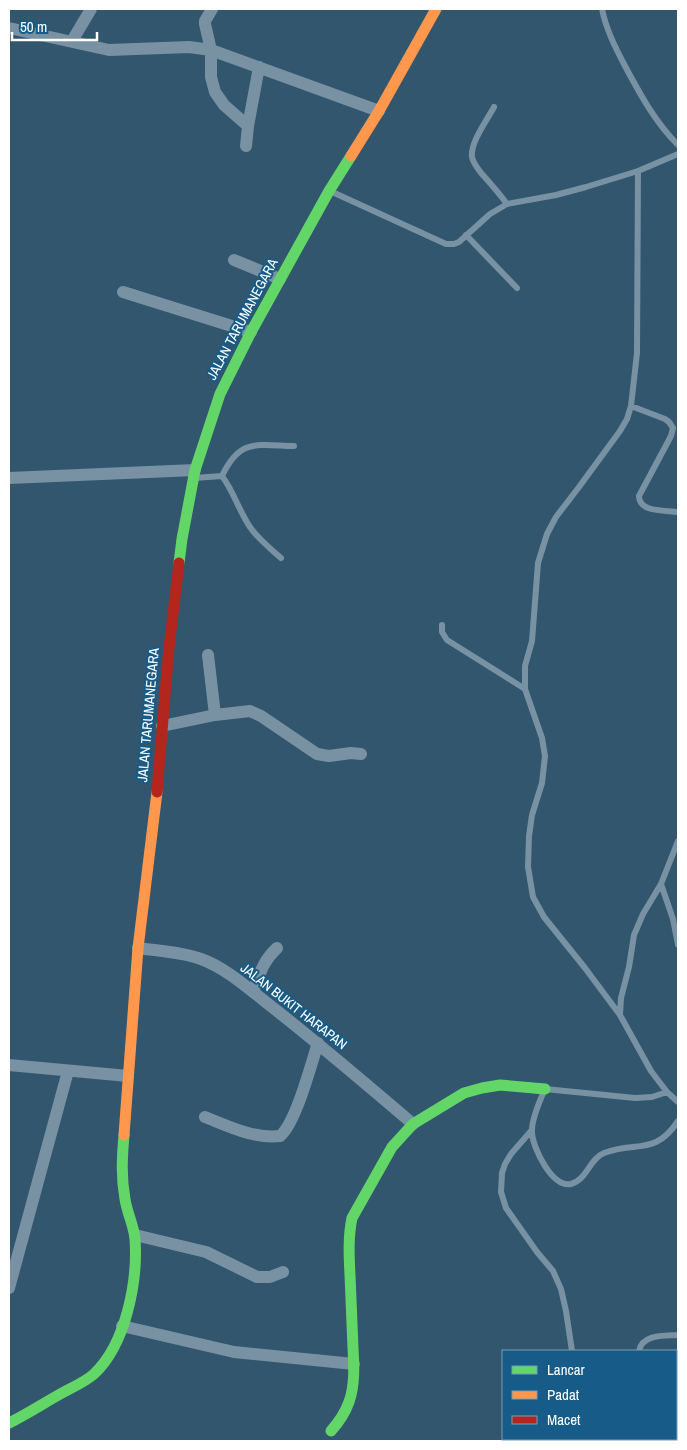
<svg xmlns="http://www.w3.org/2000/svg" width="687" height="1450" viewBox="0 0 687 1450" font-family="'Archivo Narrow',sans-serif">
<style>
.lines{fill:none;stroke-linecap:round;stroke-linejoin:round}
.lane{stroke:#7892a4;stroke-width:6}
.street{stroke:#7892a4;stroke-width:12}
.fast{stroke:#63d668;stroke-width:11}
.slow{stroke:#ff974d;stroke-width:11}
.jam{stroke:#b3261e;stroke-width:11}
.labels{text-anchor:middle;stroke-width:4;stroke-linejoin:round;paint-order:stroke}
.street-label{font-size:14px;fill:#fff;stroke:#175c88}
</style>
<rect width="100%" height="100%" fill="#31566e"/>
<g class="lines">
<!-- lane -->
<path class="lane" d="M 602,9 C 606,29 615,47 625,66 C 640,94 655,122 678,145
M 494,107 C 487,120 470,143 472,157 C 473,163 478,169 482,174 C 491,184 499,193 507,204
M 638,171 L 637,353 L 631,406 L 627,419 L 620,431 L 579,487 L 556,517 L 547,534 L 538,563 L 532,641 L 525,666 L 525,689 L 542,738 L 545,756 L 542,783 L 532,815 L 529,836 L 528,867 L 533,897 L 544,917 L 585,968 L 620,1015 L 651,1071 L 667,1092 L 678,1102
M 330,191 L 446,244 L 454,244 L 459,242 L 490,214 L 507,204 L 556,195 L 586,187 L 638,171 L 678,154
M 466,235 L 517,288
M 631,406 L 665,419 L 669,422 L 673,428 L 671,436 L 639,496 C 639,513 666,510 678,512
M 222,476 C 234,492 239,511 250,527 C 258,539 270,548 281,558
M 194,478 L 222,476 C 240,438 257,445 294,446
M 442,625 L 442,632 L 447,640 L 525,689
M 661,884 L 673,919 L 678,945
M 620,1015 L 621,998 L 629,967 L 634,935 L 643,914 L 661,884 L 678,841
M 667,1092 L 652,1097 L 635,1098 L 545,1089 C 540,1100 531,1122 532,1133 C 533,1148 552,1188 571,1184 C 587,1180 589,1159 604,1153 C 636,1141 655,1156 678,1121
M 531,1131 L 511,1154 L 505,1164 L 502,1173 L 501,1192 L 506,1208 L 537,1252 L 553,1271 L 561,1289 L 566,1311 L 572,1351
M 639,1351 C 642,1334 664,1336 678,1335
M 676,1424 L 678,1424
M 579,1441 L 579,1439
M 633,1441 L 633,1439"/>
<!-- street -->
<path class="street" d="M 212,9 L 205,21 L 205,24 L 211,50 L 211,77 L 215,92 L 224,105 L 248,126
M 9,28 L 109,50 L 189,47 L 211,50 L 379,111
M 72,41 L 91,9
M 246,146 L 248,126 L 259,67
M 234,260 L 280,279
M 123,292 L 251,332
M 9,478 L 195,470
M 208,655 L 215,715
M 162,726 L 215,715 L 250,711 L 261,716 L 317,754 L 329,756 L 351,753 L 361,754
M 138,948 C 159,951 182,952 201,959 C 224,967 248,988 267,1003 C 317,1042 365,1083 413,1124
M 253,992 C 260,974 262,962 277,948
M 9,1065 L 128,1076
M 205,1117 C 228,1126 254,1139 280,1136 C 296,1123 311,1064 318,1043
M 135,1235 L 206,1252 L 257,1277 L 270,1277 L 283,1272
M 9,1288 L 68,1071
M 122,1326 L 234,1352 L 354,1364"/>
<!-- fast -->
<path class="fast" d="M 179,563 L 182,539 L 195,470 L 220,394 L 251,332 L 329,191 L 351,156
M 9,1423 C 27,1414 44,1403 62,1393 C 73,1387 85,1382 94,1374 C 126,1344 138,1281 135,1239 C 134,1226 127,1213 125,1199 C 121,1177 122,1158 124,1135
M 331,1431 C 339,1422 345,1413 349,1402 C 355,1385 354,1366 353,1348 C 352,1324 351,1300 350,1275 C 349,1256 348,1237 352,1218 L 392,1147 L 413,1124 L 464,1093 L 482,1088 L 500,1085 L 545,1089"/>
<!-- slow -->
<path class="slow" d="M 351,156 L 379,111 L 436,9
M 124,1135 L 138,948 L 157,792"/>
<!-- jam -->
<path class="jam" d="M 157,792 L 169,647 L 179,563"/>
</g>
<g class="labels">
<!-- street labels -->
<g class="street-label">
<text transform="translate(242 319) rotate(-62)" y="5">JALAN TARUMANEGARA</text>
<text transform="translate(148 715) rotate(-85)" y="5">JALAN TARUMANEGARA</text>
<text transform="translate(294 1006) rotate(38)" y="5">JALAN BUKIT HARAPAN</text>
</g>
</g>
<!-- border -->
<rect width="687" height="1450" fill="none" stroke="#ffffff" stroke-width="20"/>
<!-- legend -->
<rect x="502" y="1350" width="175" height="90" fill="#175c88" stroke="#749db8"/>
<rect x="512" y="1366" width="25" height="8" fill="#63d668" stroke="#749db8"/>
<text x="547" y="1375" font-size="15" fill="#ffffff">Lancar</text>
<rect x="512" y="1391" width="25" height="8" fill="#ff974d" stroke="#749db8"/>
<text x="547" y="1400" font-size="15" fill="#ffffff">Padat</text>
<rect x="512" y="1416" width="25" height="8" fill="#b3261e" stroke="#749db8"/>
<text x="547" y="1425" font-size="15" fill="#ffffff">Macet</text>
<!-- scale -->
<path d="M12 32v8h85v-8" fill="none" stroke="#ffffff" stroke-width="2.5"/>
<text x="20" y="32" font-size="15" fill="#ffffff" stroke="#175c88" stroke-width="4" paint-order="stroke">50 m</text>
</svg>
